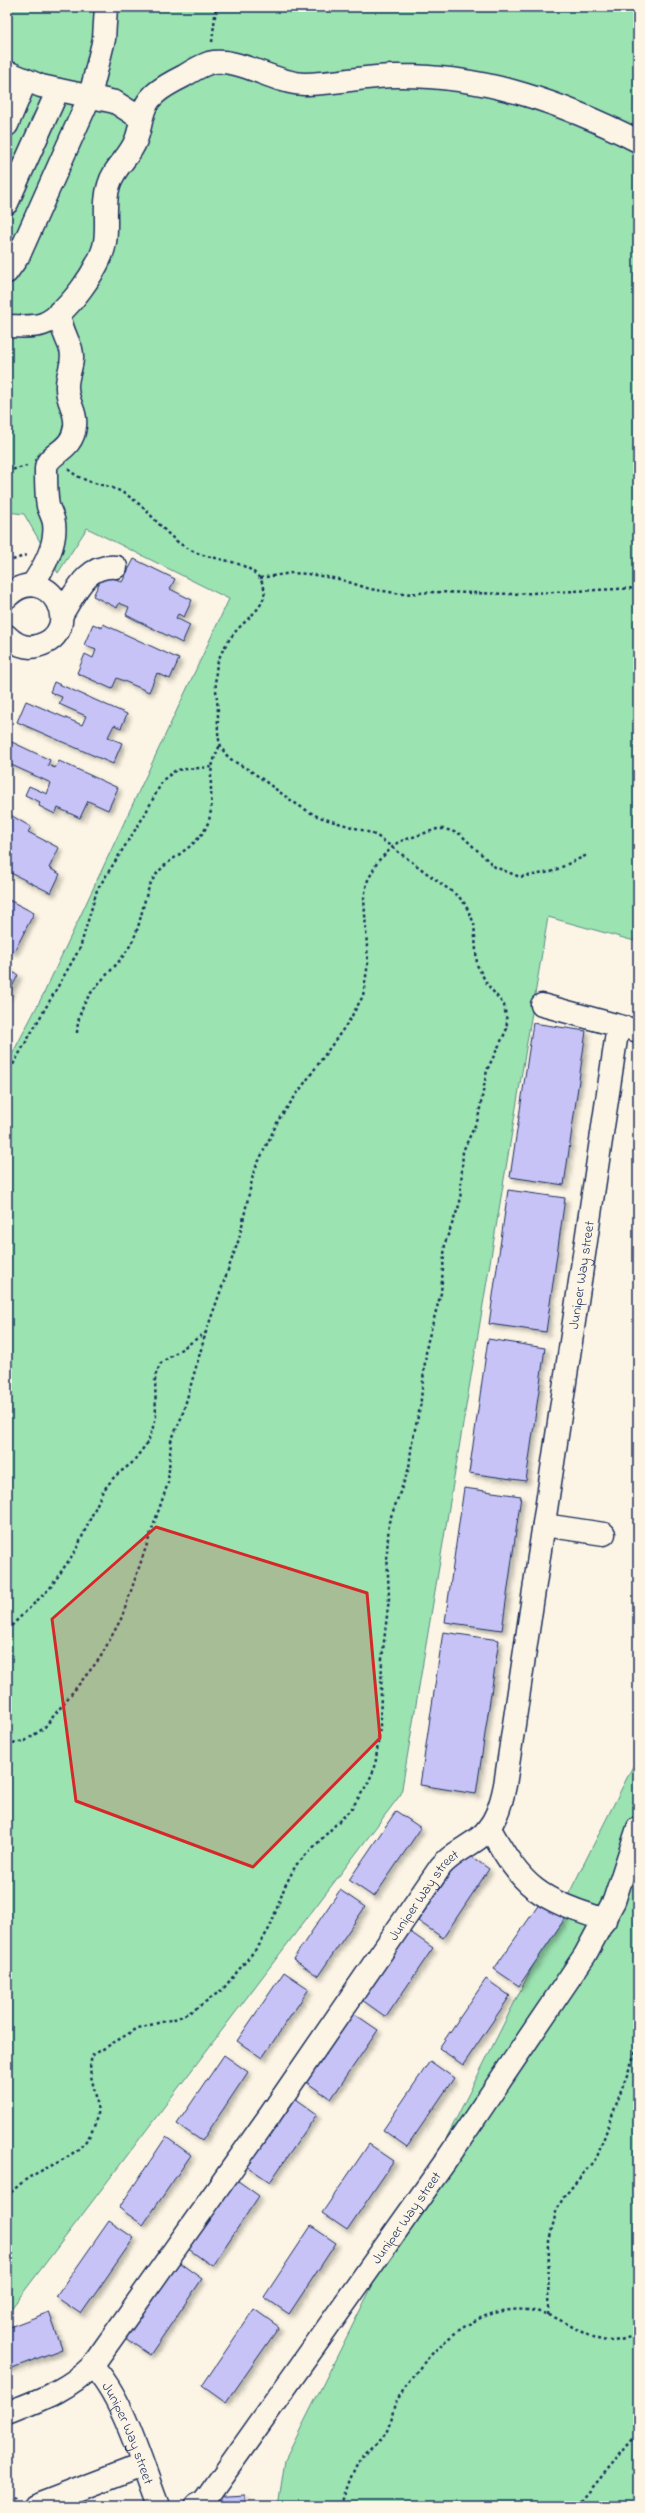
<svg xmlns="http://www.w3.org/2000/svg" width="645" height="2513" viewBox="0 0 645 2513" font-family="'Indie Flower',sans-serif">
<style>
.green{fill:#9be3b1;stroke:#5b8988}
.building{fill:#c7c3f6;stroke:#1b2f5e;filter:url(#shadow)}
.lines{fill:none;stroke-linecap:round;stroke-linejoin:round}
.minor-casing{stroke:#1b2f5e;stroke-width:25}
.path{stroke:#1b2f5e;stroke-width:2.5;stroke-dasharray:3 3;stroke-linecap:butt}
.minor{stroke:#fcf5e5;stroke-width:22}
.marked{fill:#d62828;fill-opacity:0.2;stroke:#d62828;stroke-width:3;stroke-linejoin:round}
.labels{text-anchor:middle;stroke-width:3;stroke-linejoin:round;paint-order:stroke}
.street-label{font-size:14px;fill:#1b2f5e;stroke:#fcf5e5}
</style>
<defs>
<filter id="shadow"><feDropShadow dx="3.5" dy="3.5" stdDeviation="2" flood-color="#0004"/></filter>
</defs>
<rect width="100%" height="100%" fill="#fcf5e5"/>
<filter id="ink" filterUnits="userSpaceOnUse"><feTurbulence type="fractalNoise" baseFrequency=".025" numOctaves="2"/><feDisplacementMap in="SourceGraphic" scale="8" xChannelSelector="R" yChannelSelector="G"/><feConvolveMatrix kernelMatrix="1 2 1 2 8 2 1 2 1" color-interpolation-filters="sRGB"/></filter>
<g filter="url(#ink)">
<!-- green -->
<path class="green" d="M 7,7 L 638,7 L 638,942 L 548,917 L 401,1794 L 7,2314 L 7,1064 L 45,991 L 229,599 L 87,528 L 58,573 L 24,514 L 7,512 Z
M 638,1756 L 638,2506 L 278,2506 L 285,2460 Z"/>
<!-- building -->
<path class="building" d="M 134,559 L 175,579 L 170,589 L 192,600 L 184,617 L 178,614 L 176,618 L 190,625 L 182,643 L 126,615 L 129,607 L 119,603 L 117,608 L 93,596 L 104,573 L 122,582 Z
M 93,624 L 102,628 L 103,624 L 179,659 L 170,679 L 157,673 L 149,692 L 117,678 L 112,689 L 77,673 L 85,654 L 93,658 L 96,650 L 84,645 Z
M 54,682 L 127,714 L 121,728 L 114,725 L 108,737 L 122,743 L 113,764 L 17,722 L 26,701 L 82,725 L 86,716 L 59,704 L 62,697 L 50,692 Z
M 12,742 L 50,760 L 48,765 L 55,768 L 59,761 L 118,788 L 108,810 L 88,801 L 80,818 L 58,808 L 55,814 L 39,806 L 40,802 L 25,795 L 29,786 L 47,794 L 51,783 L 7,763 L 7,753 Z
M 7,813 L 31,827 L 28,832 L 59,848 L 49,868 L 60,874 L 51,893 L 7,871 Z
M 7,899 L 34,913 L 14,952 L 7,949 Z
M 7,969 L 18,975 L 7,997 Z
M 533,1023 L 586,1031 L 564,1185 L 510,1177 Z
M 508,1190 L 565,1198 L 546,1332 L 489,1324 Z
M 488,1339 L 545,1348 L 526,1481 L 469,1473 Z
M 464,1488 L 521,1496 L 502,1630 L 445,1622 Z
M 443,1632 L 499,1640 L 476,1794 L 420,1785 Z
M 396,1811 L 421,1828 L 374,1897 L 349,1880 Z
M 465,1852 L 489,1869 L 443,1938 L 418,1921 Z
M 340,1890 L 365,1907 L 318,1976 L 293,1959 Z
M 542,1900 L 566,1917 L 519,1986 L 494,1969 Z
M 409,1931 L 433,1948 L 386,2017 L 362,2000 Z
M 284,1972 L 309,1989 L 262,2058 L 237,2041 Z
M 486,1979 L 510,1996 L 463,2065 L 439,2048 Z
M 353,2013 L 378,2030 L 331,2099 L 306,2082 Z
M 224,2055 L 248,2072 L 202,2141 L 177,2124 Z
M 430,2061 L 454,2078 L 407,2147 L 383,2130 Z
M 292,2096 L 317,2114 L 270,2182 L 245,2165 Z
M 166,2137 L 191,2155 L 143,2225 L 119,2208 Z
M 369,2144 L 394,2161 L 347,2230 L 322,2213 Z
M 234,2178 L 259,2196 L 212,2266 L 187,2248 Z
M 109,2221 L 134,2238 L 81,2314 L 56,2297 Z
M 311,2226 L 336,2243 L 289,2314 L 264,2297 Z
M 177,2261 L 202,2279 L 150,2355 L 125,2338 Z
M 254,2309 L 279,2327 L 226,2403 L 202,2386 Z
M 49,2312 L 62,2349 L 7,2370 L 7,2328 Z
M 245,2495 L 245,2506 L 209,2506 L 209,2497 Z"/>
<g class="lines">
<defs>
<g id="minor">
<path d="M 7,72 L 41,86 L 115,102 L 140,118"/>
<path d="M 7,125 L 26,80"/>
<path d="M 7,203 L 58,90"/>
<path d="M 7,272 L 19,255 L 90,96 L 104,39 L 106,7"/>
<path d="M 7,326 C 19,326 32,328 43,324 C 66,316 102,265 105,242 C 108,223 103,203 109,185 C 114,167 130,157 136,140 C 143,122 140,106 156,93 C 164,86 174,81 184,76 C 192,71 200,66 209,63 C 238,56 273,83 304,84 C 336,84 368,75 401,76 C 487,76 563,103 638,141"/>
<path d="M 32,585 C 43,569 57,544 54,523 C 53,517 50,512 48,506 C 46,495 46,481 46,469 C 46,453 73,452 75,426 C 77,412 67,402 67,388 C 66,374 75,364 71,349 C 66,336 60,326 59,312"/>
<path d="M 7,597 C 47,557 89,632 37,646 C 26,649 15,644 7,636"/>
<path d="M 62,614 C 76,592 86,564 116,567"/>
<path d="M 542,1005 L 638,1031"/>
<path d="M 544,1525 L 604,1534"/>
<path d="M 489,1827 C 524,1890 538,1898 605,1920"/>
<path id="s1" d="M 92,2366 C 123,2396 142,2465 158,2506"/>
<path id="s2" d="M 7,2413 C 39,2400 67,2391 92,2366 L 270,2115 L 441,1866 C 452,1853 466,1848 479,1838 C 495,1825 501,1805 505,1785 L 618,1026"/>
<path d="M 35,2506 L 142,2465"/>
<path id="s3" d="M 196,2506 L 204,2502 L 445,2162 L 585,1955 L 614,1901 L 638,1828"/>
</g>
</defs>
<!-- minor casing -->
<use href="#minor" class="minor-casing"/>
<!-- path -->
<path class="path" d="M 212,42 L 216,7
M 7,471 L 27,466
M 7,562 L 27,555
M 260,578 L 291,573 L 308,574 L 339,579 L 370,589 L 402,594 L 435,592 L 512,594 L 638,588
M 77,1033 C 79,988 113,978 132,942 C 143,921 142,896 155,876 C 168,858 192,850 204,831 C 215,813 210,796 211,777 C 211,766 215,756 220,745
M 7,1075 L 80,948 L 97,890 L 144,816 L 163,780 L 176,770 L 212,767
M 7,1630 L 50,1588 L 76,1550 L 103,1491 L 115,1476 L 132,1463 L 148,1442 L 156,1418 L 155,1376 L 161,1363 L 205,1333
M 7,1744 L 25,1741 L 44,1728 L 100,1658 L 122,1617 L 168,1483 L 171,1441 L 182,1416 L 206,1332 L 239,1239 L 254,1171 L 279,1119 L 349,1021 L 363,996 L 368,963 L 364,898 L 367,882 L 378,861 L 398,842 L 437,829 L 445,829 L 460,834 L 495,867 L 520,877 L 551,872 L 587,855
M 7,2197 C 15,2188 24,2180 35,2174 C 63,2159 92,2150 97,2114 C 100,2093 84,2073 93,2055 L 138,2028 L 178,2018 L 194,2010 L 223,1989 L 260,1944 L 270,1927 L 285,1886 L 296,1865 L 352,1808 L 368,1783 L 375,1767 L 380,1727 L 382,1659 L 389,1598 L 387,1552 L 389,1522 L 409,1468 L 412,1442 L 420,1408 L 427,1344 L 441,1293 L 445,1243 L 460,1203 L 463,1151 L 478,1119 L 487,1070 L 506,1031 L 507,1022 L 504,1005 L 487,984 L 477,965 L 474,923 L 465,904 L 459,897 L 377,836 C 358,827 337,824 317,816 C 293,804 274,787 252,772 C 244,766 231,762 225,753 C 216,742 218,726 218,712 C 217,693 212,674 220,656 C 224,647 230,638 236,631 C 249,616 275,601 260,579 C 249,562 220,560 203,555 C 165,543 156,512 125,494 C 106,482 86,486 68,469
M 548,2315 L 549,2241 L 556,2212 L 563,2198 L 597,2157 L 638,2045
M 7,2501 L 17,2497
M 340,2506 C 347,2490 351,2473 360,2459 C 367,2449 380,2444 386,2434 C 393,2424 391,2412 396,2402 C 426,2351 483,2291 549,2315 C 582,2328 600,2354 638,2333
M 577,2506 L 638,2433"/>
<!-- minor -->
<use href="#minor" class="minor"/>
</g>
</g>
<!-- marked area -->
<path class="marked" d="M 156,1527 L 367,1593 L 380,1738 L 253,1867 L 76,1801 L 52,1619 Z"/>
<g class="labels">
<!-- street labels -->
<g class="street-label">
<text dy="5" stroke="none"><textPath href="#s2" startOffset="1331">Juniper Way street</textPath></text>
<text dy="5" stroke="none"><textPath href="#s2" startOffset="674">Juniper Way street</textPath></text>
<text dy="5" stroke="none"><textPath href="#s3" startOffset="358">Juniper Way street</textPath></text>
<text dy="5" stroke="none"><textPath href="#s1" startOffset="77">Juniper Way street</textPath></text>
</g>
</g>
<!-- margin -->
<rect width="645" height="2513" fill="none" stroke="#fcf5e5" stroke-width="24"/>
<rect x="12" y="12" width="621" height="2489" fill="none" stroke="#1b2f5e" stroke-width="1.5" filter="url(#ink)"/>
</svg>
